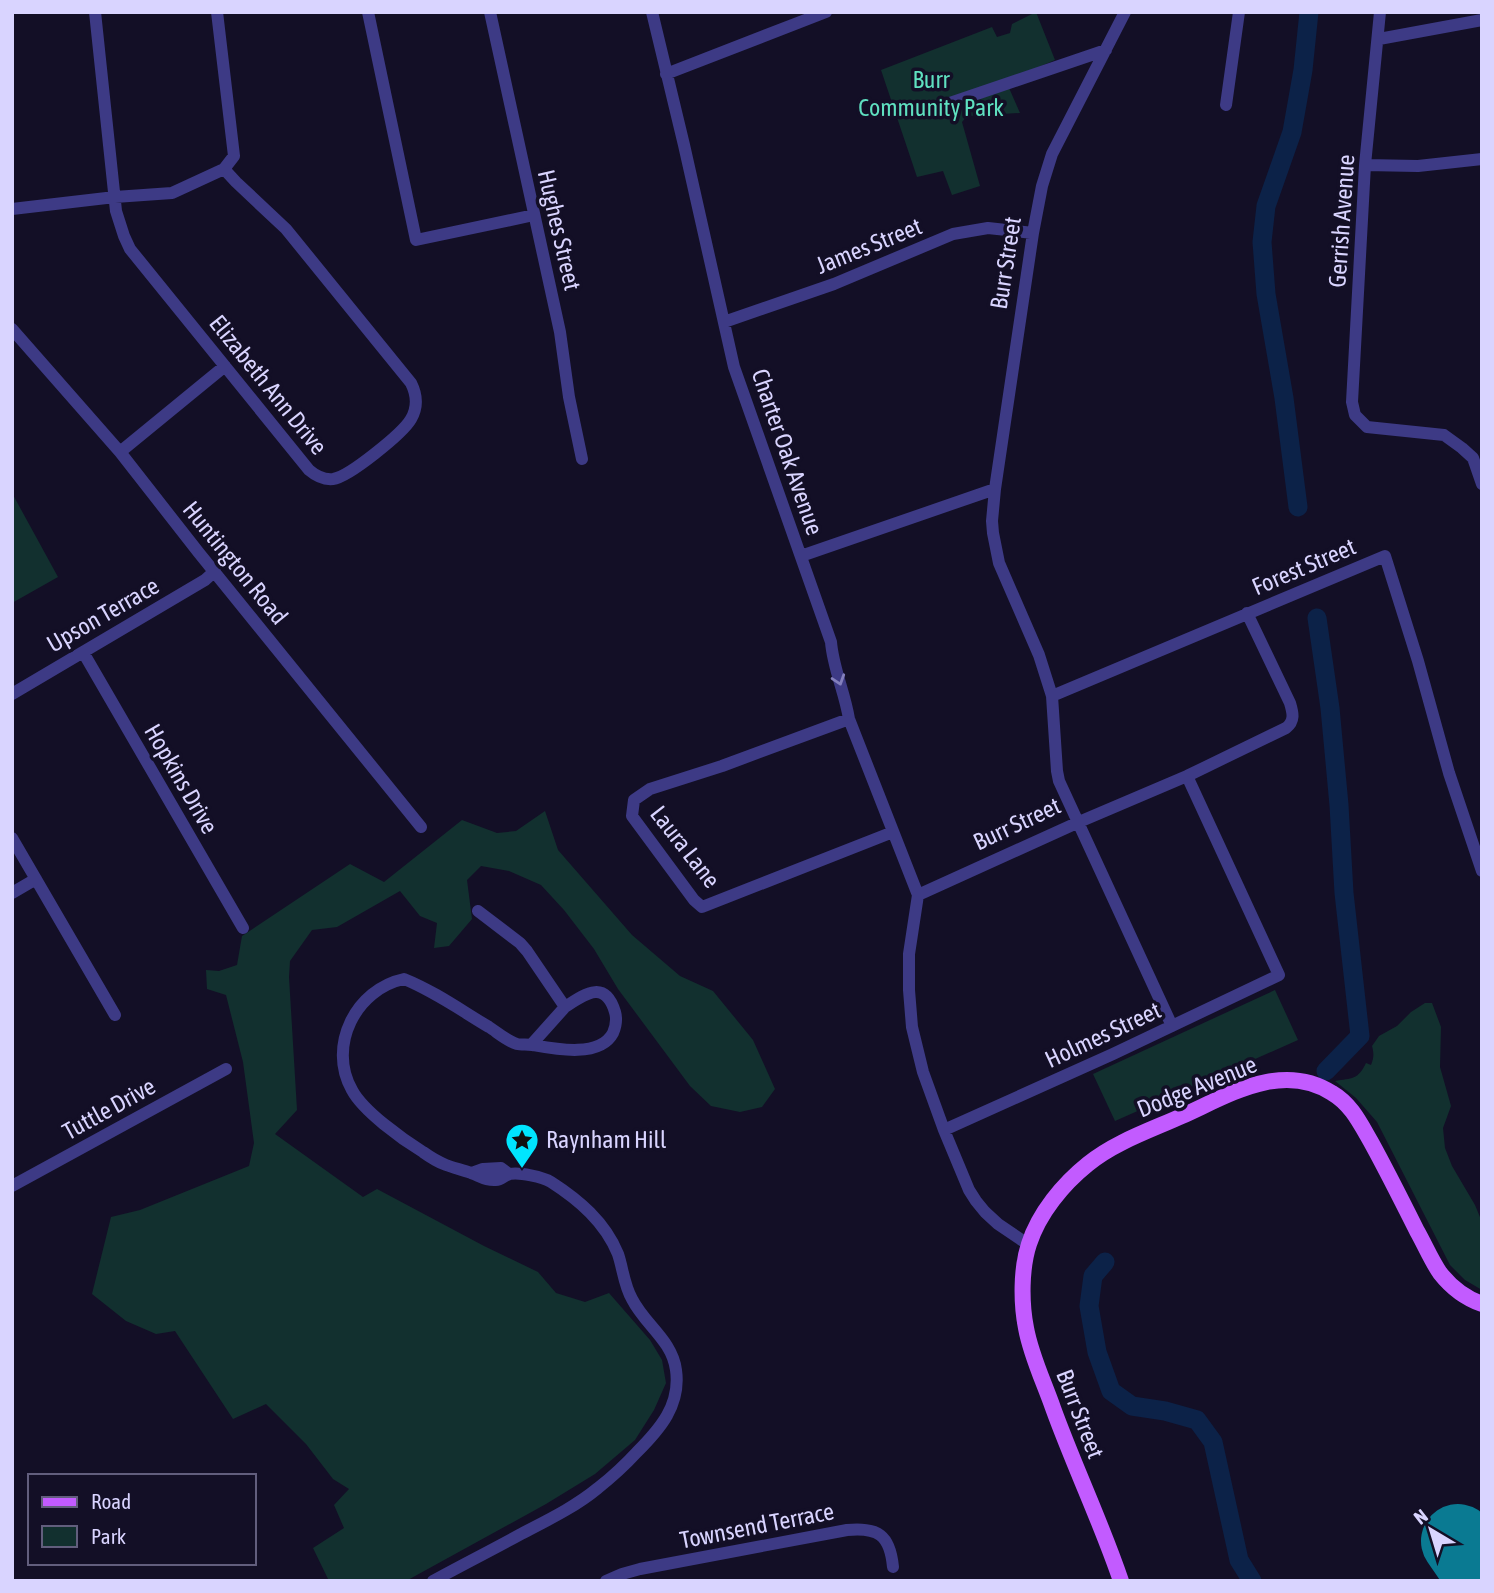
<svg xmlns="http://www.w3.org/2000/svg" width="1494" height="1593" viewBox="0 0 1494 1593" font-family="'Asap Condensed',sans-serif">
<style>
.green{fill:#12302f}
.lines{fill:none;stroke-linecap:round;stroke-linejoin:round}
.river{stroke:#0c2248;stroke-width:19}
.runway{stroke:#0a7a92;stroke-width:74}
.minor{stroke:#3d3a85;stroke-width:12}
.major{stroke:#c25bff;stroke-width:16}
.oneway{stroke:#837fbc}
.labels{text-anchor:middle;stroke-width:7;stroke-linejoin:round;paint-order:stroke}
.park-label{font-size:24px;fill:#5fe0c0;stroke:#130f26}
.street-label{font-size:24px;fill:#d9d4ff;stroke:#130f26}
.poi-label{font-size:24px;fill:#d9d4ff;stroke:#130f26;text-anchor:start}
</style>
<rect width="100%" height="100%" fill="#130f26"/>
<!-- green -->
<path class="green" d="M 1036,12 L 1055,60 L 1006,81 L 1020,113 L 967,116 L 962,122 L 980,186 L 952,195 L 943,171 L 917,177 L 881,70 L 992,27 L 997,37 L 1010,33 L 1012,24 Z
M 12,493 L 58,577 L 12,603 Z
M 545,811 L 558,850 L 632,935 L 680,976 L 713,991 L 753,1040 L 775,1089 L 762,1107 L 740,1112 L 711,1106 L 690,1086 L 618,989 L 594,949 L 564,910 L 541,885 L 509,871 L 481,866 L 467,880 L 472,919 L 449,946 L 434,948 L 437,923 L 420,916 L 400,891 L 337,927 L 312,930 L 290,961 L 289,977 L 297,1110 L 275,1134 L 363,1197 L 377,1189 L 484,1246 L 538,1272 L 556,1293 L 585,1302 L 609,1293 L 650,1340 L 662,1360 L 666,1383 L 654,1410 L 635,1440 L 595,1474 L 546,1504 L 406,1581 L 329,1581 L 313,1548 L 344,1528 L 334,1505 L 349,1489 L 333,1479 L 306,1444 L 266,1404 L 233,1419 L 175,1331 L 156,1334 L 126,1321 L 92,1294 L 111,1217 L 140,1210 L 249,1166 L 254,1143 L 243,1062 L 226,995 L 207,989 L 206,970 L 219,971 L 237,965 L 242,936 L 350,864 L 384,882 L 462,820 L 497,833 L 516,831 Z
M 1275,990 L 1298,1040 L 1115,1121 L 1093,1074 Z
M 1425,1003 L 1432,1003 L 1441,1027 L 1440,1067 L 1451,1106 L 1443,1128 L 1445,1148 L 1452,1166 L 1475,1205 L 1482,1222 L 1482,1290 L 1465,1280 L 1450,1265 L 1377,1122 L 1356,1098 L 1335,1081 C 1352,1078 1358,1080 1366,1063 L 1371,1065 C 1374,1058 1374,1053 1372,1046 L 1379,1036 L 1397,1026 L 1411,1012 Z"/>
<g class="lines">
<!-- river -->
<path class="river" d="M 1298,507 L 1284,398 L 1266,294 L 1262,242 L 1266,206 L 1292,132 L 1303,70 L 1309,12
M 1317,618 L 1330,708 L 1339,805 L 1344,893 L 1360,1036 L 1326,1071
M 1105,1262 L 1093,1276 L 1089,1306 L 1097,1352 L 1111,1391 L 1132,1406 L 1165,1411 L 1197,1420 L 1213,1442 L 1239,1560 L 1252,1581"/>
<!-- runway -->
<path class="runway" d="M 1458,1541 L 1482,1576"/>
<!-- minor -->
<path class="minor" d="M 95,12 L 116,211 L 124,236 L 130,249 L 309,470 C 316,476 323,480 333,479 C 349,477 403,433 411,419 C 418,407 417,395 411,383 L 286,229 L 236,182 L 224,169
M 217,12 L 234,156 L 224,169
M 368,12 L 416,240 L 534,215
M 490,12 L 560,332 L 569,397 L 582,459
M 652,12 L 684,145 L 734,367 L 831,642 C 833,668 845,693 849,719 L 918,895 L 909,954 L 909,990 L 912,1027 L 923,1072 L 944,1130 L 969,1190 L 976,1201 L 985,1212 L 998,1224 L 1029,1245
M 1125,12 L 1052,154 L 1042,186 L 1033,233 L 995,489 L 992,521 L 993,533 L 999,563 L 1039,655 L 1052,696 L 1057,771 L 1059,781 L 1172,1026
M 1380,12 L 1365,165 L 1352,402 L 1355,415 L 1367,427 L 1444,435 L 1462,448 L 1473,458 L 1482,484
M 1379,39 L 1482,20
M 666,74 L 826,12
M 950,103 L 1106,50
M 1226,105 L 1239,12
M 1365,165 L 1418,166 L 1482,159
M 12,209 L 115,197 L 172,193 L 224,169
M 724,322 L 834,284 L 953,234 L 988,228 L 1033,233
M 12,329 L 120,452 L 199,553 L 421,827
M 120,452 L 225,366
M 801,556 L 995,489
M 83,652 L 243,928
M 12,694 L 205,580 L 215,571
M 1052,696 L 1385,556 L 1418,661 L 1449,773 L 1482,871
M 849,719 L 722,766 L 650,789 L 634,800 L 632,816 L 694,900 L 702,907 L 893,832
M 12,838 L 115,1015
M 12,893 L 36,879
M 918,895 L 1079,822 L 1187,776 L 1286,728 C 1295,721 1293,713 1290,703 L 1247,613
M 531,1045 L 565,1007
M 944,1130 L 1113,1054 L 1279,975 L 1187,776
M 472,1173 L 483,1169 L 501,1168 L 509,1174
M 12,1186 L 226,1069
M 433,1581 C 462,1565 492,1550 521,1534 C 548,1520 575,1507 598,1488 C 612,1477 625,1465 637,1452 C 660,1429 681,1405 676,1370 C 672,1340 645,1325 632,1299 C 624,1285 623,1269 618,1254 C 605,1222 579,1200 551,1182 C 543,1177 519,1172 510,1174 C 504,1175 502,1180 496,1180 C 485,1181 480,1176 471,1173 C 463,1170 454,1168 446,1165 C 438,1162 430,1157 423,1152 C 402,1139 363,1111 352,1090 C 327,1046 356,989 404,979 C 434,991 462,1011 489,1027 C 497,1032 507,1041 517,1044 C 521,1045 528,1044 533,1045 C 555,1049 600,1058 613,1033 C 616,1026 617,1019 615,1012 C 605,979 585,994 565,1007 L 527,951 L 520,943 L 478,911
M 606,1581 L 622,1574 L 640,1569 L 847,1530 C 878,1527 890,1535 893,1567"/>
<!-- major -->
<path class="major" d="M 1121,1581 C 1101,1522 1074,1466 1053,1408 C 1044,1382 1031,1356 1026,1328 C 1021,1303 1021,1268 1029,1244 C 1039,1213 1063,1184 1088,1164 C 1115,1142 1151,1130 1182,1116 C 1229,1095 1282,1061 1332,1093 C 1351,1104 1360,1123 1371,1142 C 1387,1171 1402,1201 1417,1231 C 1425,1245 1431,1260 1440,1273 C 1451,1287 1465,1298 1482,1304"/>
</g>
<!-- one-way arrows -->
<defs><path id="oneway-chevron" d="M-2-3.5L2.5 0L-2 3.5" fill="none" stroke-width="1.6" stroke-linecap="round" stroke-linejoin="round" transform="scale(1.75)"/></defs>
<use class="oneway" href="#oneway-chevron" transform="translate(839 680) rotate(72)"/>
<!-- icons -->
<defs>
<symbol id="sight-pin" viewBox="-11 -11 22 30"><path d="M0 17L-7.5 6A9.5 9.5 0 1 1 7.5 6Z" fill="#00e5ff" stroke="#130f26"/><path d="M0-6L1.8-2.2L6-1.7L2.9 1.2L3.7 5.4L0 3.3L-3.7 5.4L-2.9 1.2L-6-1.7L-1.8-2.2Z" fill="#111"/></symbol>
</defs>
<g fill-rule="evenodd">
<use href="#sight-pin" x="503" y="1121" width="38" height="52"/>
</g>
<g class="labels">
<!-- park labels -->
<g class="park-label">
<text x="931" y="88">Burr<tspan x="931" dy="28">Community Park</tspan></text>
</g>
<!-- street labels -->
<g class="street-label">
<text transform="translate(1342 221) rotate(-86)" y="8">Gerrish Avenue</text>
<text transform="translate(559 230) rotate(77)" y="8">Hughes Street</text>
<text transform="translate(869 246) rotate(-22)" y="8">James Street</text>
<text transform="translate(1006 263) rotate(-81)" y="8">Burr Street</text>
<text transform="translate(268 385) rotate(51)" y="8">Elizabeth Ann Drive</text>
<text transform="translate(787 452) rotate(71)" y="8">Charter Oak Avenue</text>
<text transform="translate(235 563) rotate(51)" y="8">Huntington Road</text>
<text transform="translate(1304 567) rotate(-23)" y="8">Forest Street</text>
<text transform="translate(103 615) rotate(-30)" y="8">Upson Terrace</text>
<text transform="translate(181 779) rotate(60)" y="8">Hopkins Drive</text>
<text transform="translate(1017 824) rotate(-25)" y="8">Burr Street</text>
<text transform="translate(685 847) rotate(52)" y="8">Laura Lane</text>
<text transform="translate(1103 1035) rotate(-25)" y="8">Holmes Street</text>
<text transform="translate(1197 1087) rotate(-22)" y="8">Dodge Avenue</text>
<text transform="translate(109 1109) rotate(-29)" y="8">Tuttle Drive</text>
<text transform="translate(1080 1414) rotate(69)" y="8">Burr Street</text>
<text transform="translate(757 1526) rotate(-11)" y="8">Townsend Terrace</text>
</g>
<!-- poi labels -->
<g class="poi-label">
<text x="546" y="1148">Raynham Hill</text>
</g>
</g>
<!-- border -->
<rect width="1494" height="1593" fill="none" stroke="#d9d4ff" stroke-width="28"/>
<!-- legend -->
<rect x="28" y="1474" width="228" height="91" fill="#130f26" stroke="#625e7d" stroke-width="2"/>
<rect x="42" y="1497" width="35" height="10" fill="#c25bff" stroke="#625e7d" stroke-width="2"/>
<text x="91" y="1509" font-size="21" fill="#d9d4ff">Road</text>
<rect x="42" y="1526" width="35" height="21" fill="#12302f" stroke="#625e7d" stroke-width="2"/>
<text x="91" y="1544" font-size="21" fill="#d9d4ff">Park</text>
<!-- north arrow -->
<g transform="translate(1431 1530) rotate(322)" stroke="#130f26" stroke-width="5" paint-order="stroke">
<path d="M0-5L12 26L0 18L-12 26Z" fill="#d9d4ff"/>
<text y="-10" font-size="19" font-weight="bold" text-anchor="middle" fill="#d9d4ff">N</text>
</g>
</svg>
